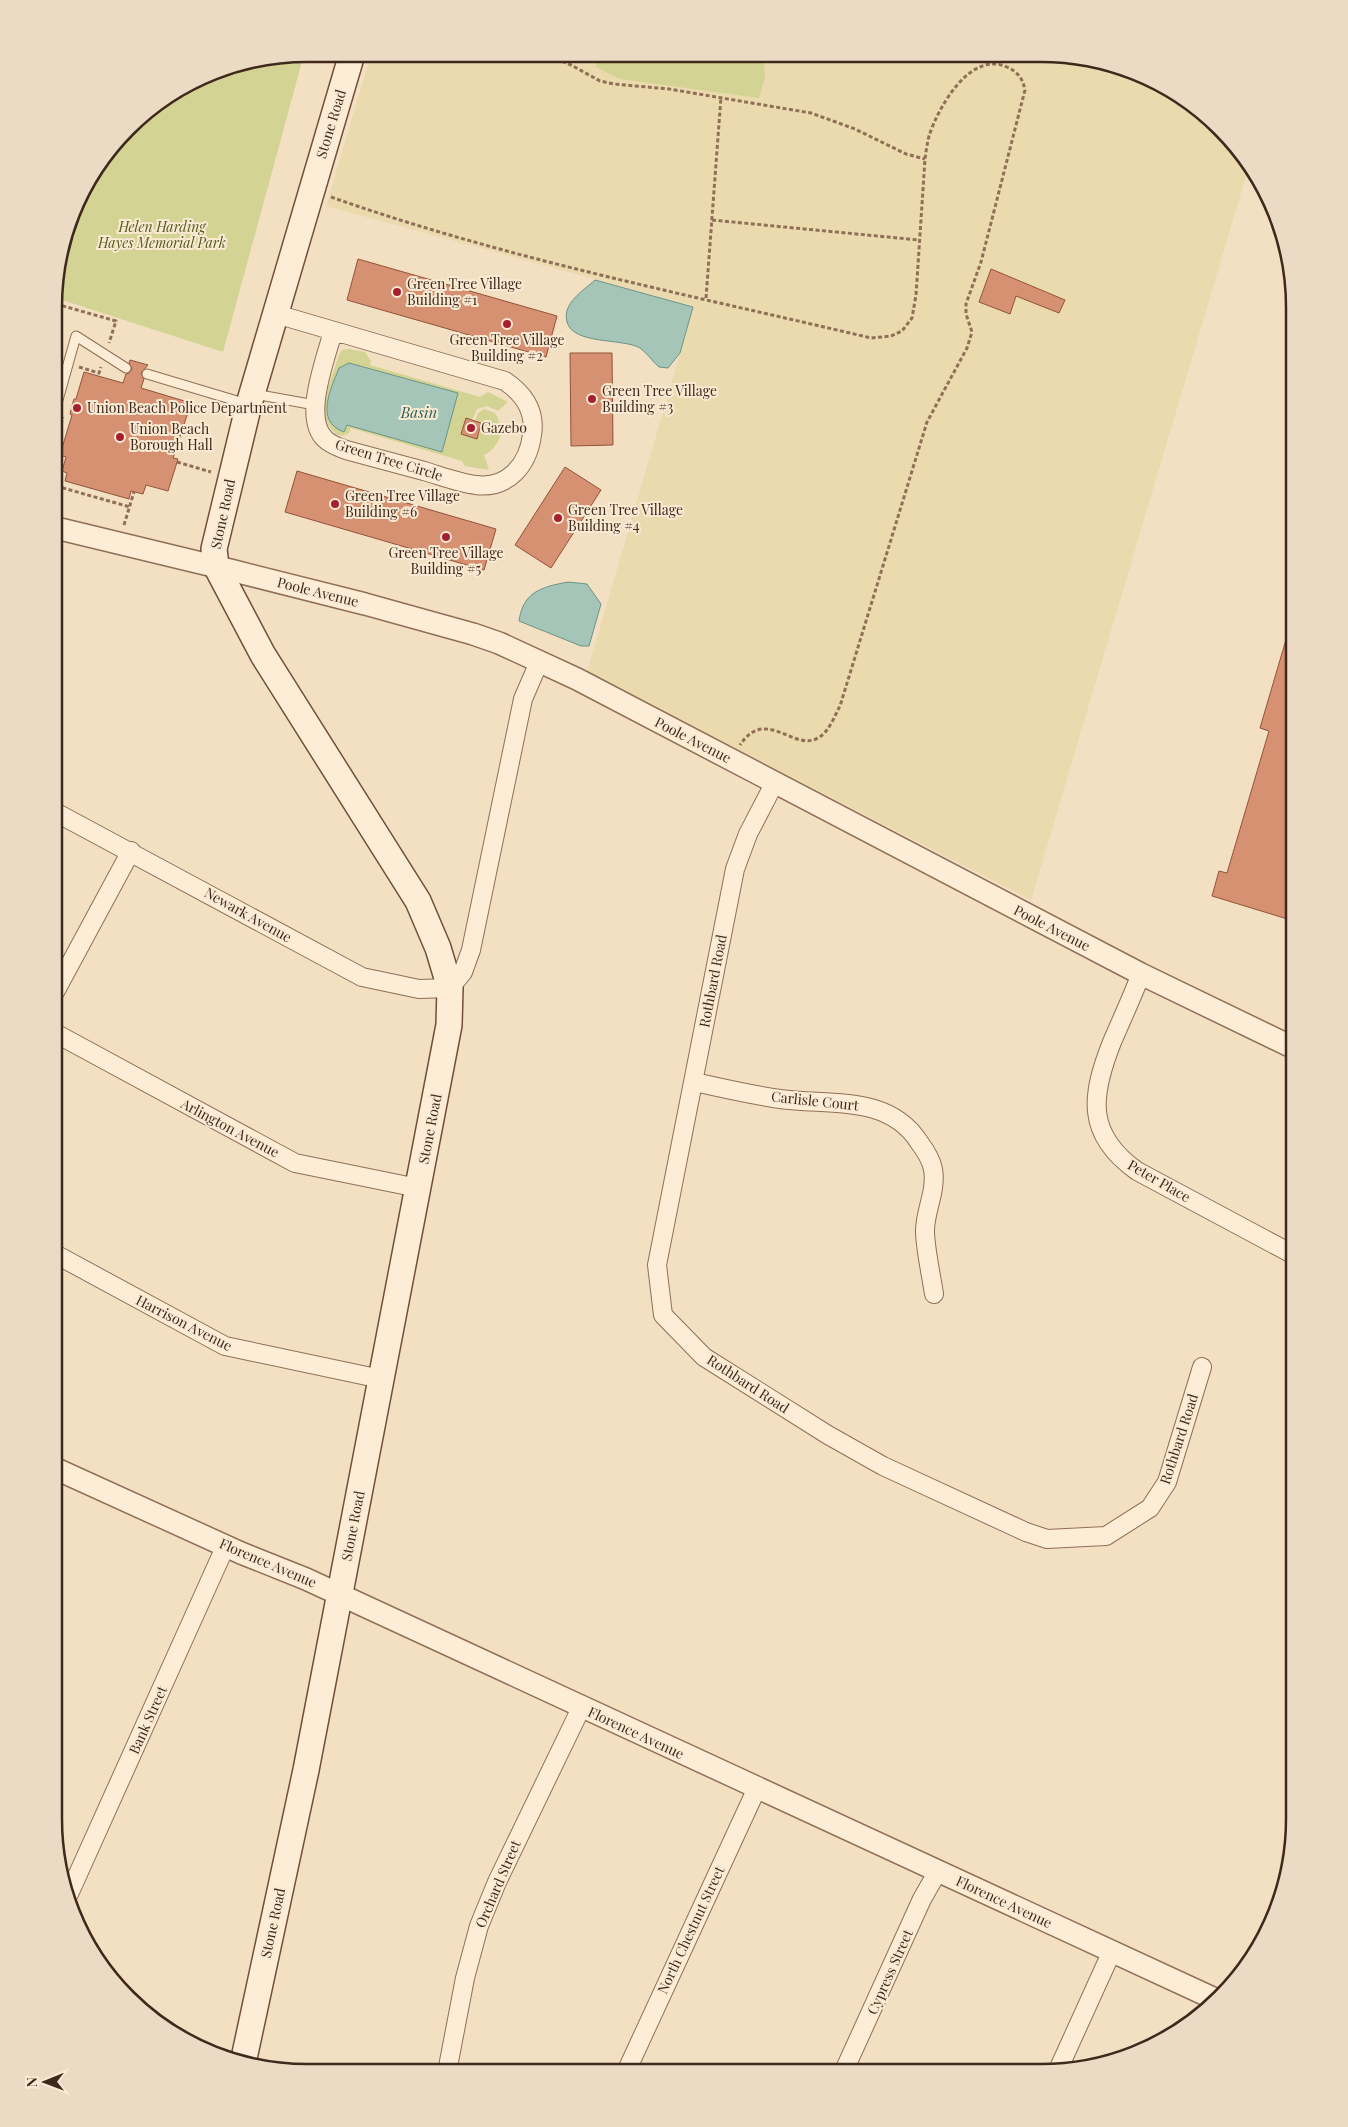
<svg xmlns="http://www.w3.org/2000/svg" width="1348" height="2127" viewBox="0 0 1348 2127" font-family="'Playfair Display',serif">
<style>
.farmland{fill:#eadaae}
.green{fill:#d3d394}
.water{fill:#a5c5b8;stroke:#6a9586}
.building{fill:#d69173;stroke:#925339}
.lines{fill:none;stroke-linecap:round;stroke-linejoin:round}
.service-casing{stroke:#906f56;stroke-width:11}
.minor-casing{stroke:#906f56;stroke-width:20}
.tertiary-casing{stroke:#906f56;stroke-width:24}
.secondary-casing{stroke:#724f3a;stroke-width:28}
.path{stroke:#906f56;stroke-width:3;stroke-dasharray:4 2.5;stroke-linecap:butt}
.service{stroke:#fdedd7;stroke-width:9}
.minor{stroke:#fdedd7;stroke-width:18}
.tertiary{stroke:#fdedd7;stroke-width:21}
.secondary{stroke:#fdedd7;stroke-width:25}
.poi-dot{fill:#a61f2f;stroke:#faead3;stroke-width:2}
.labels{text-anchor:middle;stroke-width:4;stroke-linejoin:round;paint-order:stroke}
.street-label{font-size:14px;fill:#3e291c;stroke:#faead3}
.park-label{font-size:14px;font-style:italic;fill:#545d20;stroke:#faead3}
.poi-label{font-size:14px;fill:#3e291c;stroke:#faead3;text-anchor:start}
.water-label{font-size:15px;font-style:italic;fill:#2a5f56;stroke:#faead3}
.rim{fill:none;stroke:#3e291c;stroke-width:2.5}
</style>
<rect width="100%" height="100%" fill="#f3dfc2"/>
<!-- farmland -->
<path class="farmland" d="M 371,54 L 1074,56 L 1138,73 L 1195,106 L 1242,153 L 1249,166 L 1031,900 L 587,672 L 694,306 L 326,206 Z"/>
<!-- green -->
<path class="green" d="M 304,54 L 223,352 L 56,298 L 56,274 L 80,195 L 140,117 L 210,73 Z
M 596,55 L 763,55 L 765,77 L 759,98 L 620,79 L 596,67 Z
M 349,349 L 365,352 L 371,361 L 370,365 L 480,397 L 488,392 L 508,402 L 498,411 L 487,406 L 477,409 L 472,420 L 466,419 L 461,434 L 477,439 L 481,423 L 475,421 L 478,413 L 484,409 L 495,413 C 506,429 500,447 484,455 L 489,470 L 465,466 L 462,461 L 351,428 L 349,433 C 341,437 338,437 332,430 C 315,410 332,378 339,355 L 342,350 Z"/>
<!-- water -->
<path class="water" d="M 595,280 L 693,307 L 680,353 L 668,368 L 659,367 C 653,362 647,353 640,348 C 623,338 573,345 567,322 C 562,303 583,291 595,280 Z
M 349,363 L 458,393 L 442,452 L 347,425 L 344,432 C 314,421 331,389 339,368 Z
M 568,582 L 587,584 L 601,604 L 589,646 L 581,646 L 519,621 C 523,592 541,587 568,582 Z"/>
<!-- building -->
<path class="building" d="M 358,259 L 557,316 L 546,357 L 347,300 Z
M 991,269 L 1065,300 L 1059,313 L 1016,296 L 1010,314 L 979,302 Z
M 570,353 L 612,353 L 613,445 L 571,446 Z
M 130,360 L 148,365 L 141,373 L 144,379 L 141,388 L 191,403 L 173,458 L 178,459 L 168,491 L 146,485 L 143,494 L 131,491 L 129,499 L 65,481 L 67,473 L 62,471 L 66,457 L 60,455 L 72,415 L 70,414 L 72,406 L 74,399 L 76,399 L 84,372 L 123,383 L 126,374 L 129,373 L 132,369 L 129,363 Z
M 466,418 L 481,423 L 477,439 L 461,434 Z
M 565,467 L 601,490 L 551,568 L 515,545 Z
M 297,471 L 496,529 L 484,570 L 285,512 Z
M 1290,626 L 1294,626 L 1294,921 L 1212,896 L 1219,871 L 1227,873 L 1269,731 L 1260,728 Z"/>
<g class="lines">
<defs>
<path id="service" d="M 147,374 L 247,404
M 254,394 L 315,405
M 56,407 L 76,336 L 126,368"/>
<path id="minor" d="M 276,314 L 505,381 C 524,394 536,411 532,435 C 528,465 508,489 476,485 C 459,483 441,476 424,471 C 398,464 372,457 346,450 C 339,447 331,445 325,439 C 302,417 326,359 333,331
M 775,782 L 748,834 L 735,869 L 657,1265 L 663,1315 L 704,1357 L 828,1435 L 883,1466 L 1026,1532 L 1047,1539 L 1106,1536 L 1150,1508 L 1167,1482 L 1202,1367
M 55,812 L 362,977 L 419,989 L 450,988 L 463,972 L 471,950 L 523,699 L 539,662
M 1141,974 C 1132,997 1122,1019 1112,1042 C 1091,1095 1085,1134 1137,1171 L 1294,1255
M 55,992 L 131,851
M 55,1033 L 295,1163 L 418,1188
M 694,1082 C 722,1088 751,1095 780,1099 C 829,1106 888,1094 919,1142 C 925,1150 931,1159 933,1169 C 937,1192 924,1212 925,1233 C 926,1253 931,1274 934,1294
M 55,1254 L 225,1346 L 381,1379
M 69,1894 L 226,1545
M 1058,2070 L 1112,1951
M 447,2072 L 465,1978 L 479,1926 L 497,1882 L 581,1708
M 626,2072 L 757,1788
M 843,2073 L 922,1899 L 938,1871"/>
<path id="tertiary" d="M 56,528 L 234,571 L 365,604 L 473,634 L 499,643 L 577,679 L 1141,974 L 1294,1048
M 54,1468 L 241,1553 L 306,1579 L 1217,2000"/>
<path id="secondary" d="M 243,2063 L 306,1770 L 449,1025 L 450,988 L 438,948 L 418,901 L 263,655 L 216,566 L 214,549 L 249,404 L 352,54"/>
</defs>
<!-- service casing -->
<use href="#service" class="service-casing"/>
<!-- minor casing -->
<use href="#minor" class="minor-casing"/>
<!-- tertiary casing -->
<use href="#tertiary" class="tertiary-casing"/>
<!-- secondary casing -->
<use href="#secondary" class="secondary-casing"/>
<!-- path -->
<path class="path" d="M 544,54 L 571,65 L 600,81 L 614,84 L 669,89 L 811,113 L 855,129 L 906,154 L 925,159
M 331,197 C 507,259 690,295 871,338 L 891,336 L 902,331 L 912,318 L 916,295 L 925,159 C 926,152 927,144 929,136 C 938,108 970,50 1007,67 C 1018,72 1023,79 1025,90 L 981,262 L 966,304 L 966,314 L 972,332 L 967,348 L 927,422 L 840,706 C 834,717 829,732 818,738 C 793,752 766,706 740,745
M 712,220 L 919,240
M 706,298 L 721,97
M 56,304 L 116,321 L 109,343
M 79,367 L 99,373 L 101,367
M 56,443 L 63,417
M 177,462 L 211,472
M 56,486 L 130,507
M 124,525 L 134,492"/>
<!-- service -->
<use href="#service" class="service"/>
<!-- minor -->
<use href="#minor" class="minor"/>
<!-- tertiary -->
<use href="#tertiary" class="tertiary"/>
<!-- secondary -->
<use href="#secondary" class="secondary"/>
</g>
<!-- markers -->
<g class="poi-dot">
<circle cx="397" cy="292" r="5"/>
<circle cx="507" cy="324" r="5"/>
<circle cx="592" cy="399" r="5"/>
<circle cx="77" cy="408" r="5"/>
<circle cx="471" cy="428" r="5"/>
<circle cx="120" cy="437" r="5"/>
<circle cx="335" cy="504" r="5"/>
<circle cx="558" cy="518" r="5"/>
<circle cx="446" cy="537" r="5"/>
</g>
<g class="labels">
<!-- street labels -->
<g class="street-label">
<text transform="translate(331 124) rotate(-73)" y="5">Stone Road</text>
<text transform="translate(389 460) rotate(17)" y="5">Green Tree Circle</text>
<text transform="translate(223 514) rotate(-78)" y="5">Stone Road</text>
<text transform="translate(318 592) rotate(14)" y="5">Poole Avenue</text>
<text transform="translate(693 740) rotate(27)" y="5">Poole Avenue</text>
<text transform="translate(248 915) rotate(29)" y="5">Newark Avenue</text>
<text transform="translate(1052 928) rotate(27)" y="5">Poole Avenue</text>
<text transform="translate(713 981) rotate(-79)" y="5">Rothbard Road</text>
<text transform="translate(815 1101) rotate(6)" y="5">Carlisle Court</text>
<text transform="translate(230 1128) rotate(28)" y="5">Arlington Avenue</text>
<text transform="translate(430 1129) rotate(-79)" y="5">Stone Road</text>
<text transform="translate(1159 1181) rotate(30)" y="5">Peter Place</text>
<text transform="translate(184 1323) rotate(27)" y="5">Harrison Avenue</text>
<text transform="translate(748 1384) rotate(33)" y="5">Rothbard Road</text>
<text transform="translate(1179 1439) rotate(-72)" y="5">Rothbard Road</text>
<text transform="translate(353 1526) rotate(-79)" y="5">Stone Road</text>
<text transform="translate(268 1563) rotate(23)" y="5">Florence Avenue</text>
<text transform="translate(148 1720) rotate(-66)" y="5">Bank Street</text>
<text transform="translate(636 1733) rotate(25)" y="5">Florence Avenue</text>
<text transform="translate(498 1884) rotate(-67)" y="5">Orchard Street</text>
<text transform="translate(1004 1902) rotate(25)" y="5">Florence Avenue</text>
<text transform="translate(273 1923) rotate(-78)" y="5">Stone Road</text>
<text transform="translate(691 1930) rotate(-65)" y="5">North Chestnut Street</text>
<text transform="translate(890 1972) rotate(-66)" y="5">Cypress Street</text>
</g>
<!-- park labels -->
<g class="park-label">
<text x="162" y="232">Helen Harding<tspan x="162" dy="16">Hayes Memorial Park</tspan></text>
</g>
<!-- poi labels -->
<g class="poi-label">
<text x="407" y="289">Green Tree Village<tspan x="407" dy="16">Building #1</tspan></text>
<text x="507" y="345" text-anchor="middle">Green Tree Village<tspan x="507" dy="16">Building #2</tspan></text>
<text x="602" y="396">Green Tree Village<tspan x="602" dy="16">Building #3</tspan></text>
<text x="87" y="413">Union Beach Police Department</text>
<text x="481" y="433">Gazebo</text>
<text x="130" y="434">Union Beach<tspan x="130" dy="16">Borough Hall</tspan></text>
<text x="345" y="501">Green Tree Village<tspan x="345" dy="16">Building #6</tspan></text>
<text x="568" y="515">Green Tree Village<tspan x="568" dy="16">Building #4</tspan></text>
<text x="446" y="558" text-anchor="middle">Green Tree Village<tspan x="446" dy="16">Building #5</tspan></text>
</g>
<!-- water labels -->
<g class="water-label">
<text x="419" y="418">Basin</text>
</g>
</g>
<!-- crop -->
<path d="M0 0H1348V2127H0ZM307 62H1041A245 245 0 0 1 1286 307V1819A245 245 0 0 1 1041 2064H307A245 245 0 0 1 62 1819V307A245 245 0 0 1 307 62Z" fill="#ebdbc4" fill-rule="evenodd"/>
<path class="rim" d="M307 62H1041A245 245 0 0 1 1286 307V1819A245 245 0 0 1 1041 2064H307A245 245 0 0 1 62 1819V307A245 245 0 0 1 307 62Z"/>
<!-- north arrow -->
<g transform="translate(45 2082) rotate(269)" stroke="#faead3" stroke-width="4" paint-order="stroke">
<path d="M0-4L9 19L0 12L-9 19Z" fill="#3e291c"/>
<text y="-8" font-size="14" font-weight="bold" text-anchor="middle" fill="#3e291c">N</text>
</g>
</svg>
